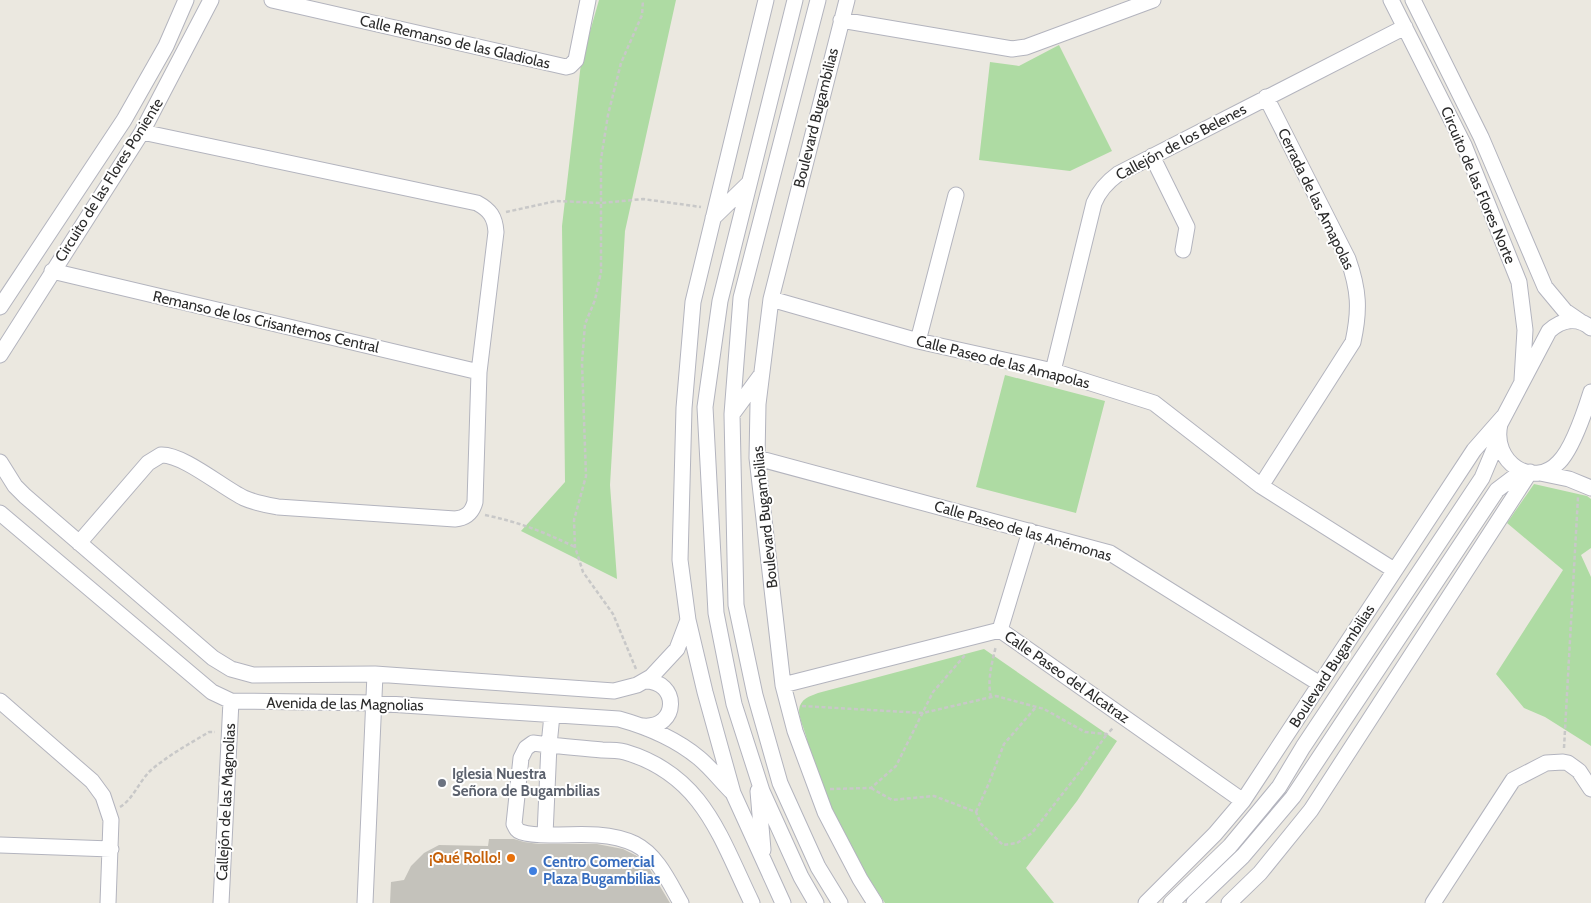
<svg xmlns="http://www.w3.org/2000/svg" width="1591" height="903" viewBox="0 0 1591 903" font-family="Cabin,sans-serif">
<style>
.green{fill:#aedba3}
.building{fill:#c4c2bb}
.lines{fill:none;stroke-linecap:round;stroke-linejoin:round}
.minor-casing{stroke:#b3b4be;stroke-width:17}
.path{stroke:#c8c8c8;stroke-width:2.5;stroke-dasharray:4 2.5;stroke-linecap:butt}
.minor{stroke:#fff;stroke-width:15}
.worship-dot{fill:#6b7280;stroke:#fff;stroke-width:2}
.food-dot{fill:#e8710a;stroke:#fff;stroke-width:2}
.shop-dot{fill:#3f7fe0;stroke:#fff;stroke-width:2}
.labels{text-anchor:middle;stroke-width:4;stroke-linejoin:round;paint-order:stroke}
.street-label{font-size:15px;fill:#2c2c2c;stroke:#fff}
.worship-label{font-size:15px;font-weight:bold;fill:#5b616d;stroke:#fff;text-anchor:start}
.food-label{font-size:15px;font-weight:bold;fill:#c56008;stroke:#fff;text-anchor:end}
.shop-label{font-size:15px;font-weight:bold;fill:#366cbe;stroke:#fff;text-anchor:start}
</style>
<rect width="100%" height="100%" fill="#ebe8e0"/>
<!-- green -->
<path class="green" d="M 599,0 L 676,0 L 625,231 L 610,485 L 617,579 L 521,531 L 565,482 L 562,226 L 581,63 Z
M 1059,45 L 1112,151 L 1070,171 L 979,160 L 990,62 L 1019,66 Z
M 1005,375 L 1105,401 L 1076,513 L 976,487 Z
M 1534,484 L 1587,496 L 1591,499 L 1591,548 L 1581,555 L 1591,577 L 1591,746 L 1545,717 L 1524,708 L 1496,674 L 1563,570 L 1507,523 Z
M 984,649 L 1117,741 L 1077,801 L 1026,868 L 1054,903 L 885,903 C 876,889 866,875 857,861 C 836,824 816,777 806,736 C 804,729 799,718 799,710 C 800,699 810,696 818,693 Z"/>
<!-- building -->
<path class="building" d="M 489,839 L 514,839 L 524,842 L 539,844 L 597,844 L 623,849 L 637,856 L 649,868 L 670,903 L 390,903 L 391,882 L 404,880 L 411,866 L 424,853 L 439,845 L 488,846 Z"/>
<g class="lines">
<defs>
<path id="minor" d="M 272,0 L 566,67 L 570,66 L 576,60 L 588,0
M 766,0 L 693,302 L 684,408 L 680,560 L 688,620 L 705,692 L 733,793 L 783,903
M 795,0 L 720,301 L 705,407 L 716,613 L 734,704 L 762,791 L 801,877 L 816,903
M 818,0 L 741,298 L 732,414 L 736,605 L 755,695 L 780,783 L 818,867 L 840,903
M 847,0 L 771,299 L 758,404 L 757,458 L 783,685 L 795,731 L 825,812 L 860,879 L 875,903
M 1391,0 L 1464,145 L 1519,282 L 1525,330 L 1522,380
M 1413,0 L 1481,137 L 1545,287 L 1565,311 L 1581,322
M 841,20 L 1012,49 L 1026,47 L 1153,0
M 1152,156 L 1187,227 L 1183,250
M 713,218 L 748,184
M 52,271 L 479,372
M 771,299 L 918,341 L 1053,371 L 1154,403 L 1261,486 L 1394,570
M 0,307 L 124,120 L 166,46 L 186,0
M 1591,328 C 1577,316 1561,320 1549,331 L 1500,424 C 1491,462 1533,490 1559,462 C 1573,448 1585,411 1591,392
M 918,341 L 956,195
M 0,355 L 142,132 L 211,0
M 1053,371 L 1094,203 C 1099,191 1107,182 1118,174 L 1405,27
M 733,413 L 761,375
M 757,458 L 1110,553 L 1320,684
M 0,462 L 15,486 L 25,496 L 213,658 L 231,669 L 253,675 L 375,674 L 614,691 L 637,685 L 651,677 L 677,649 L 688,620
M 1540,473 L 1569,479 L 1591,488
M 1261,486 L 1353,342 C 1360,310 1359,290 1348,259 L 1266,97
M 0,513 L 212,692 L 231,701 L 373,703 L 619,719 C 648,727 676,739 699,758 C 711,768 721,781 732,792
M 79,543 L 148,463 L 161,455 C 183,454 223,488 244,498 C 255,503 267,505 278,507 L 455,519 C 466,518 472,513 475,502 L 479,372 L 496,232 C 495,217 490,210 477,203 L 142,132
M 1000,630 L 1030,531
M 783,685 L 1000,630 L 1243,801
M 0,701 L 92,781 L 103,796 L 111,820 L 108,903
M 552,715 L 549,745 C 567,747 585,748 602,750 C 610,750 618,750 625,752 C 703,775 720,837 752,903
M 643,726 C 679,729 680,680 644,681
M 758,791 L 763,850
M 545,835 L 549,745 L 533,743 L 526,748 L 521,758 L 514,824 C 516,828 517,831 521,832 C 533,836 547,835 559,835 C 584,834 612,833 635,844 C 657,855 669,882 681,903
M 0,845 L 111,849
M 221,903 L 231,701
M 365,903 L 375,674
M 1146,903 L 1215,834 L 1243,801 L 1474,450 L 1503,417
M 1171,903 L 1230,846 L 1279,787 L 1303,747 L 1482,478 L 1498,440
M 1194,903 L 1243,856 L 1293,797 L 1497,490 L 1522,471
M 1229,903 L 1260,873 L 1311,810 L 1530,472
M 1433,903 L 1513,780 L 1546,763 L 1563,762 L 1568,763 L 1579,771 L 1591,789"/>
</defs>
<!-- minor casing -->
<use href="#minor" class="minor-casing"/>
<!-- path -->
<path class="path" d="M 506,212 L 556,201 L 601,203 L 643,199 L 701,207
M 485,515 C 519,522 544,532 575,547
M 636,669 L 613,614 L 583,572 L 575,547 L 574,520 L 586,476 L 582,363 L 585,324 L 595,300 L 601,272 L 601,159 L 608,115 L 621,63 L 642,15 L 643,0
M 991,697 C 987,681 992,662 996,646
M 802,706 L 923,713 L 996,696 L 1044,709 L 1085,732 L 1107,734 L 1114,727
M 1564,748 L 1578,497
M 871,788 L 892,800 L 934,796 L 976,812 L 981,824 L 1003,845 L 1017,843 L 1032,833 L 1085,765 L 1107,734
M 830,789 L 871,788 L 896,766 L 933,692 L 966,654
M 120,807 C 133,799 139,782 150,771 C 167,756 189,744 209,732 L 215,732
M 976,812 L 989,783 L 1004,744 L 1036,707"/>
<!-- minor -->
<use href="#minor" class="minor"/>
</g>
<!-- markers -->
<circle class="worship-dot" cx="442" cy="783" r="5"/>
<circle class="food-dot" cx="511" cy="858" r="5"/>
<circle class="shop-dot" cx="533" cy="871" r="5"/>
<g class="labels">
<!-- street labels -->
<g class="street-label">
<text transform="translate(455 42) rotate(13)" y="5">Calle Remanso de las Gladiolas</text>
<text transform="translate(816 118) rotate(-76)" y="5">Boulevard Bugambilias</text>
<text transform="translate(1181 142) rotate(-28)" y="5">Callejón de los Belenes</text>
<text transform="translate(109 180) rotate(-58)" y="5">Circuito de las Flores Poniente</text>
<text transform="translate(1478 185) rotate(67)" y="5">Circuito de las Flores Norte</text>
<text transform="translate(1316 199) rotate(64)" y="5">Cerrada de las Amapolas</text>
<text transform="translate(266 322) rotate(13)" y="5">Remanso de los Crisantemos Central</text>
<text transform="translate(1003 362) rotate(14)" y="5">Calle Paseo de las Amapolas</text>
<text transform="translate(765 517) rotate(-96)" y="5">Boulevard Bugambilias</text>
<text transform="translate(1023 531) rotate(16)" y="5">Calle Paseo de las Anémonas</text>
<text transform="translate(1332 666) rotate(-57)" y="5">Boulevard Bugambilias</text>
<text transform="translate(1067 677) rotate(35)" y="5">Calle Paseo del Alcatraz</text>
<text transform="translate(345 704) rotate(1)" y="5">Avenida de las Magnolias</text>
<text transform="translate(226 802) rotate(-87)" y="5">Callejón de las Magnolias</text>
</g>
<!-- worship labels -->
<g class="worship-label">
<text x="452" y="779">Iglesia Nuestra<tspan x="452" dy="17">Señora de Bugambilias</tspan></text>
</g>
<!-- food labels -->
<g class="food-label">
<text x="501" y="863">¡Qué Rollo!</text>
</g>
<!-- shop labels -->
<g class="shop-label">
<text x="543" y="867">Centro Comercial<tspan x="543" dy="17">Plaza Bugambilias</tspan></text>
</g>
</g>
</svg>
